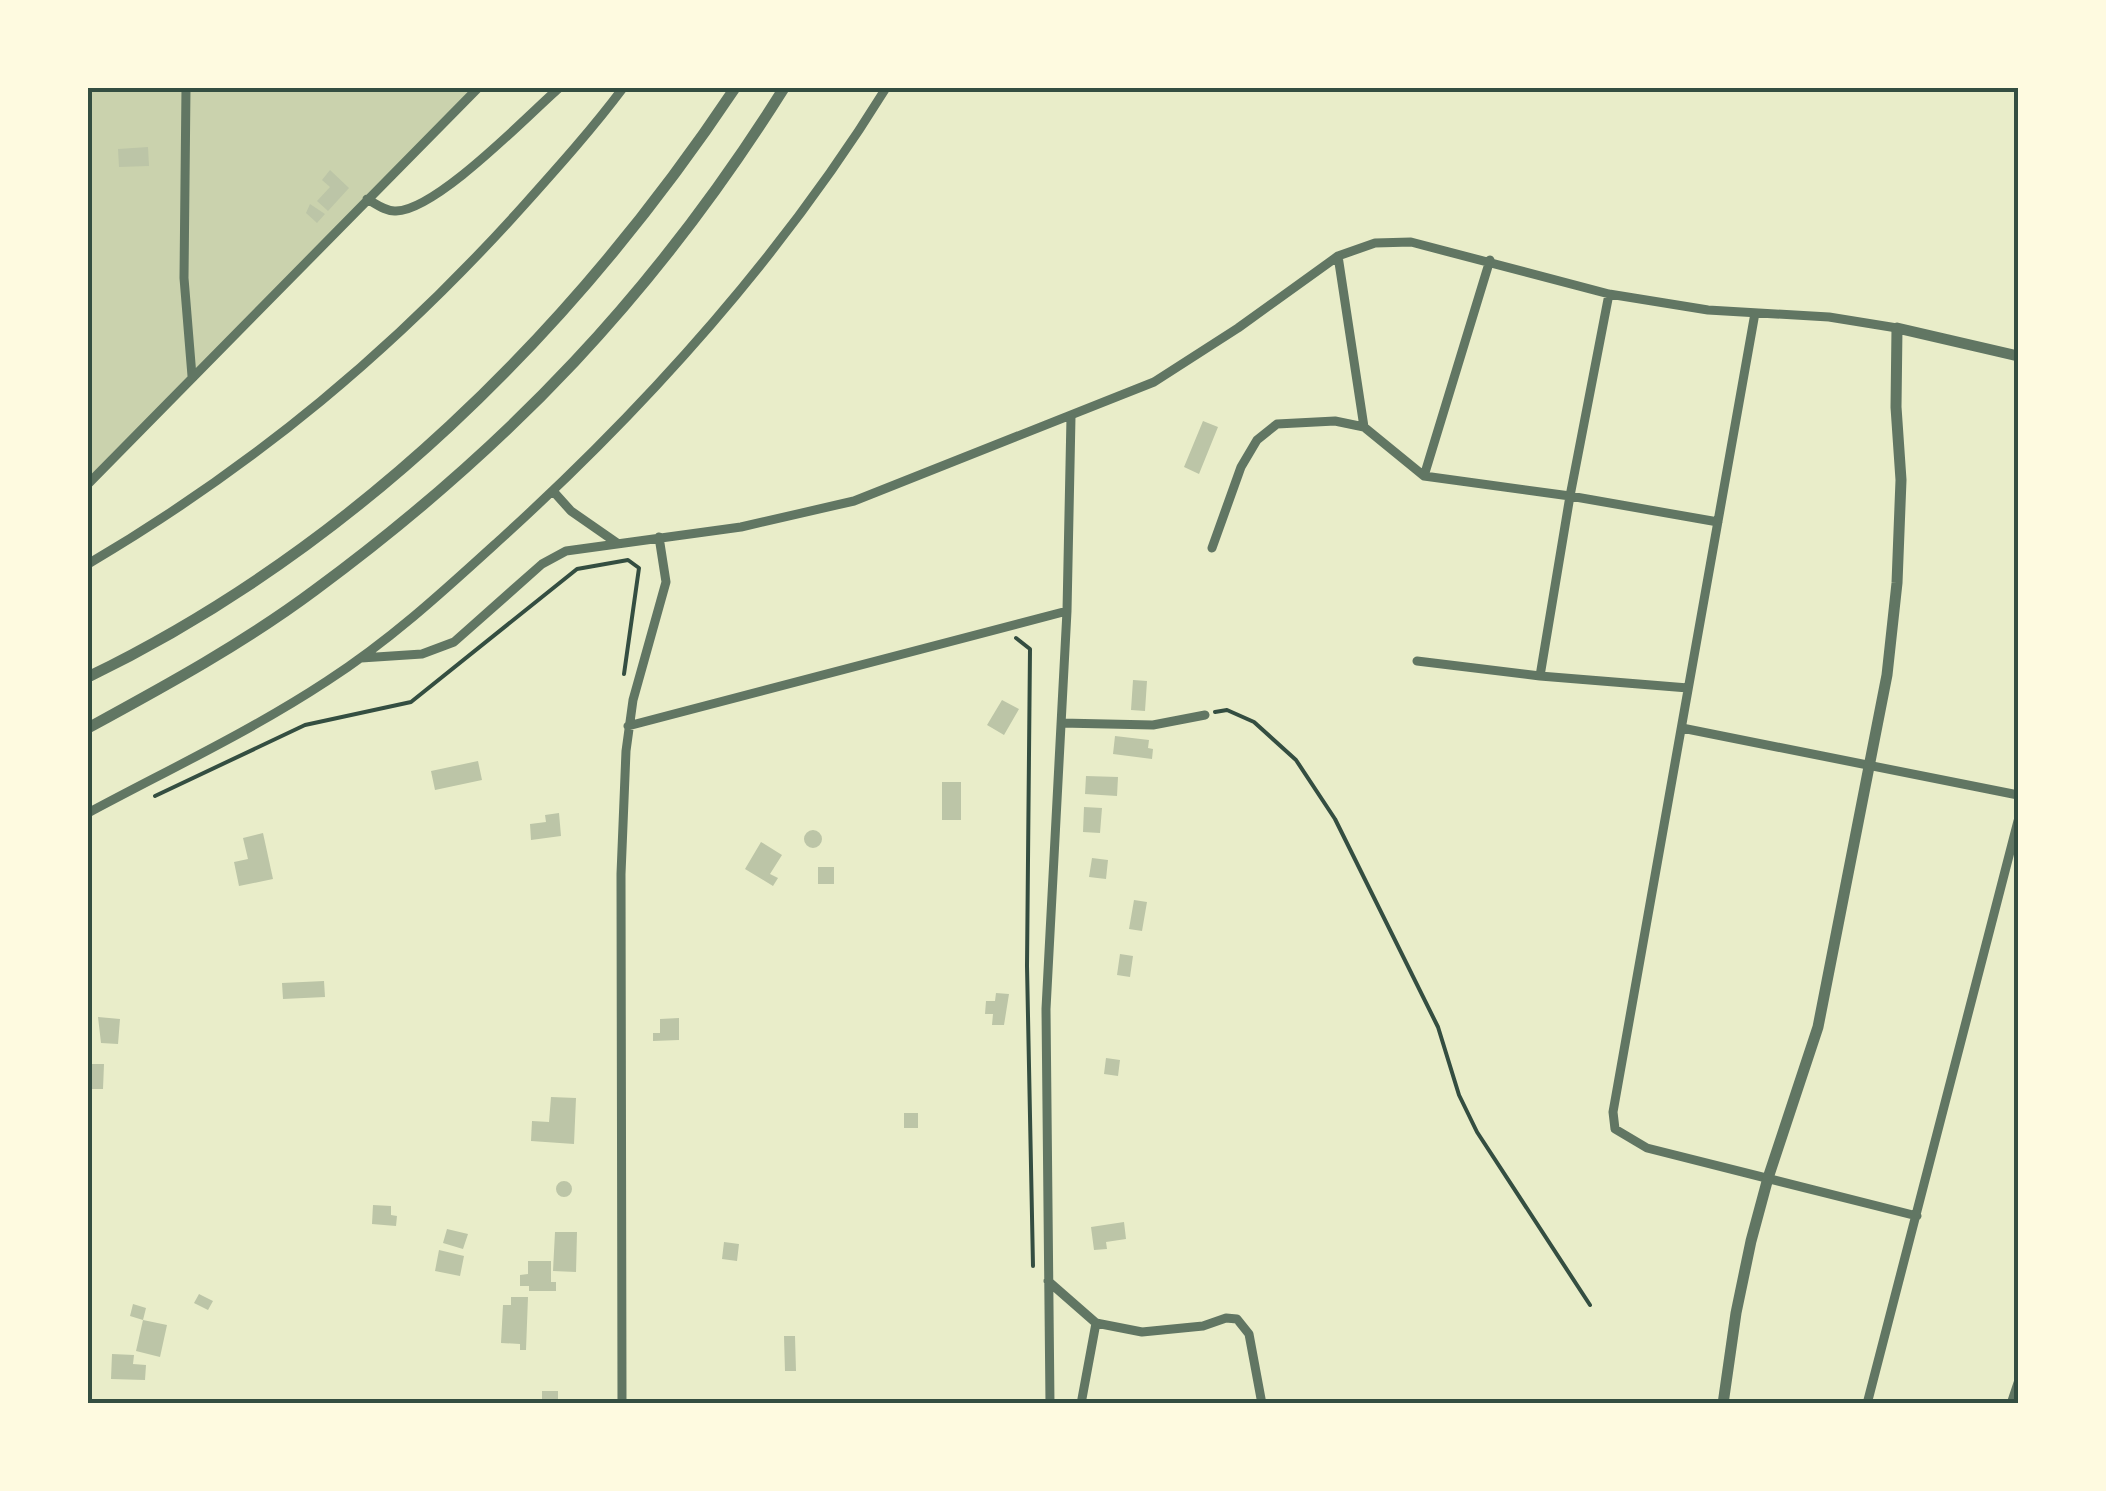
<svg xmlns="http://www.w3.org/2000/svg" width="2106" height="1491" viewBox="0 0 2106 1491" font-family="'PT Serif',serif">
<style>
.green{fill:#cad2ad}
.building{fill:#bcc5a7}
.lines{fill:none;stroke-linecap:round;stroke-linejoin:round}
.path{stroke:#344e41;stroke-width:4}
.minor{stroke:#617663;stroke-width:9}
.tertiary{stroke:#617663;stroke-width:11}
.neatline{fill:none;stroke:#344e41;stroke-width:4}
</style>
<rect width="100%" height="100%" fill="#e9edc9"/>
<!-- green -->
<path class="green" d="M 88,88 L 478,88 L 88,484 Z"/>
<!-- building -->
<path class="building" d="M 148,147 L 149,166 L 119,167 L 118,149 Z
M 330,170 L 349,188 L 328,211 L 317,201 L 330,187 L 322,180 Z
M 310,204 L 325,214 L 317,223 L 306,213 Z
M 1203,421 L 1218,427 L 1199,474 L 1184,467 Z
M 1133,680 L 1147,681 L 1145,711 L 1131,710 Z
M 1002,700 L 1019,709 L 1004,735 L 987,725 Z
M 1115,736 L 1149,740 L 1148,748 L 1153,749 L 1152,759 L 1113,754 Z
M 478,761 L 482,780 L 435,790 L 431,771 Z
M 1086,776 L 1118,777 L 1117,796 L 1085,794 Z
M 942,782 L 961,782 L 961,820 L 942,820 Z
M 1084,807 L 1102,808 L 1100,833 L 1083,832 Z
M 559,813 L 561,836 L 531,840 L 530,824 L 546,822 L 545,815 Z
M804 839a9 9 0 1 1 18 0a9 9 0 1 1-18 0Z
M 263,833 L 273,879 L 239,886 L 234,862 L 248,859 L 243,838 Z
M 761,842 L 782,855 L 770,874 L 778,878 L 773,886 L 745,869 Z
M 1092,858 L 1108,860 L 1106,879 L 1089,877 Z
M 818,867 L 834,867 L 834,884 L 818,884 Z
M 1134,900 L 1147,902 L 1142,931 L 1129,929 Z
M 1120,954 L 1133,956 L 1130,977 L 1117,975 Z
M 324,981 L 325,997 L 283,999 L 282,983 Z
M 996,993 L 1009,994 L 1004,1025 L 992,1025 L 993,1014 L 985,1014 L 986,1001 L 995,1001 Z
M 98,1017 L 120,1019 L 118,1044 L 101,1043 Z
M 679,1018 L 679,1040 L 653,1041 L 653,1033 L 660,1033 L 660,1019 Z
M 1106,1058 L 1120,1060 L 1118,1076 L 1104,1074 Z
M 88,1064 L 104,1064 L 103,1089 L 88,1089 Z
M 551,1097 L 576,1098 L 574,1144 L 531,1141 L 532,1121 L 549,1122 Z
M 904,1113 L 918,1113 L 918,1128 L 904,1128 Z
M556 1189a8 8 0 1 1 16 0a8 8 0 1 1-16 0Z
M 373,1205 L 391,1206 L 391,1215 L 397,1216 L 396,1226 L 372,1224 Z
M 1124,1222 L 1126,1239 L 1106,1242 L 1107,1249 L 1094,1250 L 1091,1227 Z
M 447,1229 L 468,1234 L 463,1249 L 443,1243 Z
M 555,1232 L 577,1232 L 576,1272 L 553,1271 Z
M 724,1242 L 739,1244 L 737,1261 L 722,1259 Z
M 439,1250 L 464,1256 L 460,1276 L 435,1271 Z
M 528,1261 L 551,1261 L 551,1282 L 556,1282 L 556,1291 L 529,1291 L 529,1286 L 520,1286 L 520,1275 L 528,1274 Z
M 199,1294 L 213,1301 L 208,1310 L 194,1303 Z
M 511,1297 L 528,1297 L 526,1350 L 520,1350 L 520,1344 L 501,1343 L 503,1305 L 511,1305 Z
M 133,1304 L 146,1308 L 143,1320 L 130,1316 Z
M 143,1320 L 167,1325 L 160,1357 L 136,1351 Z
M 784,1336 L 795,1336 L 796,1371 L 785,1371 Z
M 112,1354 L 134,1355 L 133,1364 L 146,1365 L 145,1380 L 111,1379 Z
M 542,1391 L 558,1391 L 558,1404 L 542,1404 Z"/>
<g class="lines">
<!-- path -->
<path class="path" d="M 1016,638 L 1030,649 L 1027,966 L 1033,1266
M 1215,712 L 1227,710 L 1254,722 L 1296,760 L 1335,819 L 1438,1027 L 1459,1095 L 1477,1132 L 1590,1305
M 155,796 L 305,725 L 411,702 L 577,569 L 628,560 L 639,568 L 624,674"/>
<!-- minor -->
<path class="minor" d="M 186,88 L 184,278 L 192,376
M 367,199 C 376,204 386,212 396,211 C 437,210 527,116 559,88
M 1338,256 L 1364,427
M 1755,313 L 1613,1112 L 1615,1129 L 1647,1148 L 1917,1216
M 1424,476 L 1490,260
M 88,484 L 478,88
M 553,491 L 571,511 L 617,543
M 1212,548 L 1241,467 L 1257,440 L 1277,424 L 1335,421 L 1364,427 L 1424,476 L 1570,496 L 1718,522
M 88,564 C 256,465 395,349 525,204 C 559,166 593,128 623,88
M 361,658 L 422,654 L 454,642 L 542,564 L 566,551 L 741,527 L 854,501 L 1154,382 L 1238,328 L 1338,256 L 1375,243 L 1411,242 L 1609,294 L 1708,310 L 1829,317 L 1897,328
M 1417,661 L 1540,676 L 1688,688
M 1540,676 L 1570,496 L 1609,294
M 1061,723 L 1153,725 L 1205,715
M 628,726 L 1067,611
M 1682,728 L 2018,795
M 88,813 C 168,770 251,731 327,681 C 391,640 447,588 503,537 C 649,404 782,256 886,88
M 1048,1281 L 1096,1323 L 1142,1332 L 1203,1326 L 1226,1318 L 1237,1319 L 1249,1334 L 1262,1404
M 622,1404 L 621,874 L 626,751 L 633,700 L 666,582 L 659,537
M 1050,1404 L 1046,1009 L 1067,611 L 1071,417
M 1081,1404 L 1096,1323
M 1867,1404 L 2018,821
M 2011,1404 L 2018,1383"/>
<!-- tertiary -->
<path class="tertiary" d="M 88,677 C 354,548 572,332 735,88
M 88,728 C 165,686 244,643 315,590 C 509,447 656,292 784,88
M 1723,1404 L 1736,1313 L 1751,1241 L 1768,1178 L 1818,1027 L 1887,675 L 1897,583 L 1901,480 L 1896,407 L 1897,328 L 2018,356"/>
</g>
<!-- border -->
<rect width="2106" height="1491" fill="none" stroke="#fefae0" stroke-width="180"/>
<rect x="90" y="90" width="1926" height="1311" class="neatline"/>
</svg>
